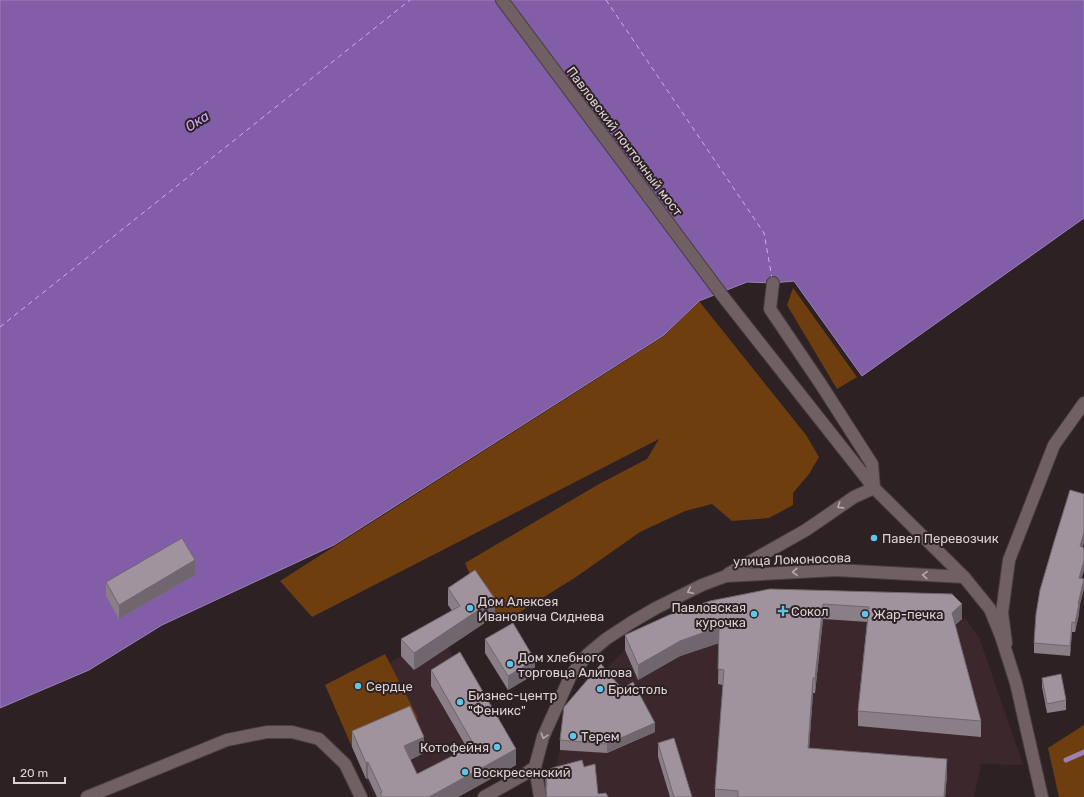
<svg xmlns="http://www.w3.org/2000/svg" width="1084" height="797" viewBox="0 0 1084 797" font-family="Rubik,sans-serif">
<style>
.built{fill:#3b272c}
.green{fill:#6f3e0f}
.water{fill:#825da8;stroke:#9d80b5}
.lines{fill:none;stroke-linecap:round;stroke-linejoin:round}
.stream{stroke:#9d80b5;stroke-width:5}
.ferry{stroke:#d0aafb;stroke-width:1;stroke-dasharray:5 4;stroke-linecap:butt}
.minor-casing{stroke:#493e41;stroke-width:14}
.tertiary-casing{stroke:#493e41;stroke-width:14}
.secondary-casing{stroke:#493e41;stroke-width:14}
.minor{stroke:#706064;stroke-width:12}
.tertiary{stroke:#706064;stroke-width:12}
.secondary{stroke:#706064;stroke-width:12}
.wall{fill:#8a7e87}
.shaded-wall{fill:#70676e}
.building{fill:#a0939d;stroke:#70676e}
.oneway{stroke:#b6aaad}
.poi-dot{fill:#5cc7e8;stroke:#2e2124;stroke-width:1.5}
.labels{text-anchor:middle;stroke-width:4;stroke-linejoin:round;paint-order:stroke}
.street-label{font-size:13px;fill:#dbd2d4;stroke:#2e2124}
.poi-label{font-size:13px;fill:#dbd2d4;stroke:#2e2124;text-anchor:start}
.water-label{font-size:14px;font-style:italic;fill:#d0aafb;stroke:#2e2124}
</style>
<rect width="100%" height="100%" fill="#2e2124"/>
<!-- built -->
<path class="built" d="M 770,604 L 835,620 L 951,628 L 965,618 L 979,637 L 1023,765 L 981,764 L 974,797 L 545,797 L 543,783 L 556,765 L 560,750 L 563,718 L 601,674 L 625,650 L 668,630 Z
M 440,634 L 516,765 L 459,797 L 374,797 L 352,747 L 418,718 L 389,663 Z"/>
<!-- green -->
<path class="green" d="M 793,288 L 857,377 L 837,389 L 787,305 Z
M 699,301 L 806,435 L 819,457 L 809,474 L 793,493 L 793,505 L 769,518 L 732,521 L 712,504 L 685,511 L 640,532 L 576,577 L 504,622 C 484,609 474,584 465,563 L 599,484 L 647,459 L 659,439 L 312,617 L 280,581 L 664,336 Z
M 385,654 L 418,718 L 352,747 L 325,685 Z
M 1084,725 L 1084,797 L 1059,797 L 1048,748 Z"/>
<!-- water -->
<path class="water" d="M 0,0 L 1084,0 L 1084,218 L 862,376 L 794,281 L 773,283 L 747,282 L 699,301 L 664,335 L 334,545 L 162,625 L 89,670 L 0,708 Z"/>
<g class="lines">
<!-- stream -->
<path class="stream" d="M 1066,760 L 1084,752"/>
<!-- ferry -->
<path class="ferry" d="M 606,0 L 764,233 L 772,278
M 0,327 L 410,0"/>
<defs>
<path id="minor" d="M 773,283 L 770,309 L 820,383 L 872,464 L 874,488
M 1006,643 L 1002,613 L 1009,560 L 1054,445 L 1084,403
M 535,767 L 540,797
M 87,797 L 227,740 L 267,732 L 292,732 L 319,739 L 345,764 L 361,797"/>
<path id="tertiary" d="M 728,574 L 806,530 L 854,497 L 874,488
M 484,797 L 525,774 L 535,767 L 543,737 L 571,675 L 588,654 L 606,639 L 632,622 L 656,608 L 702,585 L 726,576 L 836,570 L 964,577"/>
<path id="secondary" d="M 502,0 L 725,299 L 874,488 L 964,577 L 990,609 L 1001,636 L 1016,683 L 1042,797"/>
</defs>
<!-- minor casing -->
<use href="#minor" class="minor-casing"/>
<!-- tertiary casing -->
<use href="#tertiary" class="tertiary-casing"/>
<!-- secondary casing -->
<use href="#secondary" class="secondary-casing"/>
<!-- minor -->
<use href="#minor" class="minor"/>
<!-- tertiary -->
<use href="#tertiary" class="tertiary"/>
<!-- secondary -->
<use href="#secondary" class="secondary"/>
</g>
<!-- wall -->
<path class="wall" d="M 1083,547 L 1082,578 L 1079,614 L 1075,632 L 1072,632 L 1070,656 L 1034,653 L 1034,643 Z
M 195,575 L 119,619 L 106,596 L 106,582 Z
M 448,588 L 495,616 L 414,670 L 401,656 L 401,639 L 452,611 L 448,605 Z
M 770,589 L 962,619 L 955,625 L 981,721 L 981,737 L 858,726 L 858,711 L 867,622 L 823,619 L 815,693 L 813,693 L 809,748 L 947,775 L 945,797 L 715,797 L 715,789 L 723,685 L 718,684 L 719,643 L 680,656 L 638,680 L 625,650 L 625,635 Z
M 485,639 L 535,674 L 508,690 L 485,653 Z
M 431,670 L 516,765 L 458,797 L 377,797 L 368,778 L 366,779 L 352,747 L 352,731 L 424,753 L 410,760 L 417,774 L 467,748 L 431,686 Z
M 1042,678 L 1066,700 L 1066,710 L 1047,713 L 1042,687 Z
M 655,732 L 607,753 L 560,750 L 560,740 Z
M 658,743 L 692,797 L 670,797 L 658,757 Z
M 584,767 L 598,794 L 608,797 L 546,797 L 545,770 Z"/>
<!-- shaded-wall -->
<path class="shaded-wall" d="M 1084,533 L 1084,543 L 1080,556 L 1080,546 Z
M 195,560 L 195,575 L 119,619 L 119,605 Z
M 1084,561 L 1084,571 L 1079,587 L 1079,578 Z
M 1084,579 L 1084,589 L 1079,609 L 1079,614 L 1075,632 L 1075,623 L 1078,604 Z
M 495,599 L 495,616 L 414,670 L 414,653 Z
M 823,604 L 823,619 L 815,693 L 815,678 Z
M 962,604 L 962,619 L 952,628 L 952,613 Z
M 1072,622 L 1072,632 L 1070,656 L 1070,646 Z
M 719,627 L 719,643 L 680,656 L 638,680 L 638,665 L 680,641 Z
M 535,660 L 535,674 L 508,690 L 508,676 Z
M 813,678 L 813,693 L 808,763 L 808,748 Z
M 655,723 L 655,732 L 607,753 L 607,744 Z
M 424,737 L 424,753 L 404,762 L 404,746 Z
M 516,749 L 516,765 L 458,797 L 429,797 Z
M 947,759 L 947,775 L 945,797 L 944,797 Z
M 368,762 L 368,778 L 366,779 L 366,763 Z"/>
<!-- building -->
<path class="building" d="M 1070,490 L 1084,494 L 1084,533 L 1080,546 L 1084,548 L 1084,561 L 1079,578 L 1084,579 L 1078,604 L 1079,604 L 1075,623 L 1072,622 L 1070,646 L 1034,643 L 1036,614 L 1040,590 L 1054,542 Z
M 182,538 L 195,560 L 119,605 L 106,582 Z
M 475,570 L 495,599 L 414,653 L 401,639 L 460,606 L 448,588 Z
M 770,589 L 952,594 L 962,604 L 952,613 L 981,721 L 858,711 L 869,607 L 823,604 L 815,678 L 813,678 L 808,748 L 947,759 L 944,797 L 738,797 L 738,791 L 715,789 L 724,670 L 718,669 L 719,627 L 680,641 L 638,665 L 625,635 L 669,615 L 710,601 Z
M 513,623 L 535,660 L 508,676 L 485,639 Z
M 460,652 L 516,749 L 429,797 L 382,797 L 380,793 L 382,792 L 368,762 L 366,763 L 352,731 L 410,706 L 424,737 L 404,746 L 417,774 L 474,745 L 431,670 Z
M 601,664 L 622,689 L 633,682 L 655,723 L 607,744 L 560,740 L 564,707 Z
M 1061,674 L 1066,700 L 1047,704 L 1042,678 Z
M 674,738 L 692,797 L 674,797 L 658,743 Z
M 582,760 L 584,767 L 595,764 L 598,794 L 606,793 L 608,797 L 547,797 L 546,789 L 547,784 L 545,770 Z"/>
<!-- one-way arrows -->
<defs><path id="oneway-chevron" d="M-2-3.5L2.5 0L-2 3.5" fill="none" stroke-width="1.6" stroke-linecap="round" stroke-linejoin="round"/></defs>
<g class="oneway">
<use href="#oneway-chevron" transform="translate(840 506) rotate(147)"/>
<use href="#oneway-chevron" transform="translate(795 572) rotate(177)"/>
<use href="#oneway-chevron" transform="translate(925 575) rotate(-177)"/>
<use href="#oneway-chevron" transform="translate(690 591) rotate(154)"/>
<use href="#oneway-chevron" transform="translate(544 736) rotate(108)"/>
</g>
<!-- markers -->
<g class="poi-dot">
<circle cx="874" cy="538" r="4"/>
<circle cx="470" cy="608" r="4"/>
<path d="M781 605h4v4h4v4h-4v4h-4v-4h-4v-4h4z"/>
<circle cx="754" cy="614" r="4"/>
<circle cx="865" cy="614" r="4"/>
<circle cx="510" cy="664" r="4"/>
<circle cx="358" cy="686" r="4"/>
<circle cx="600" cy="689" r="4"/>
<circle cx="460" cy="702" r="4"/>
<circle cx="573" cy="736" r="4"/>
<circle cx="497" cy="747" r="4"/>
<circle cx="465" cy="772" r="4"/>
</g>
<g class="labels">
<!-- street labels -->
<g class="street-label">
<text transform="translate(625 141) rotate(53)" y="5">Павловский понтонный мост</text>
<text transform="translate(792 559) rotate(-2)" y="5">улица Ломоносова</text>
</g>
<!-- poi labels -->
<g class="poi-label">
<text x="882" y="543">Павел Перевозчик</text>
<text x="478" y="606">Дом Алексея<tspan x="478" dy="15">Ивановича Сиднева</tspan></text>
<text x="746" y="612" text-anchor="end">Павловская<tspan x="746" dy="15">курочка</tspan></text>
<text x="791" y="616">Сокол</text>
<text x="873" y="619">Жар-печка</text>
<text x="518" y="662">Дом хлебного<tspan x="518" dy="15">торговца Алипова</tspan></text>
<text x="366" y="691">Сердце</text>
<text x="608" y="694">Бристоль</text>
<text x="468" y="700">Бизнес-центр<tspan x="468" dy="15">"Феникс"</tspan></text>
<text x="581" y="741">Терем</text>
<text x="489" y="752" text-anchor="end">Котофейня</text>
<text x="473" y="777">Воскресенский</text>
</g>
<!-- water labels -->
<g class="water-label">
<text transform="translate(197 121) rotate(-32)" y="5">Ока</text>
</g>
</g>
<!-- scale -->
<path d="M14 777v6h51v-6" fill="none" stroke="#dbd2d4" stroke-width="2"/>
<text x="20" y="777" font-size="12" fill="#dbd2d4" stroke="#2e2124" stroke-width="3" paint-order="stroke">20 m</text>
</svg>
